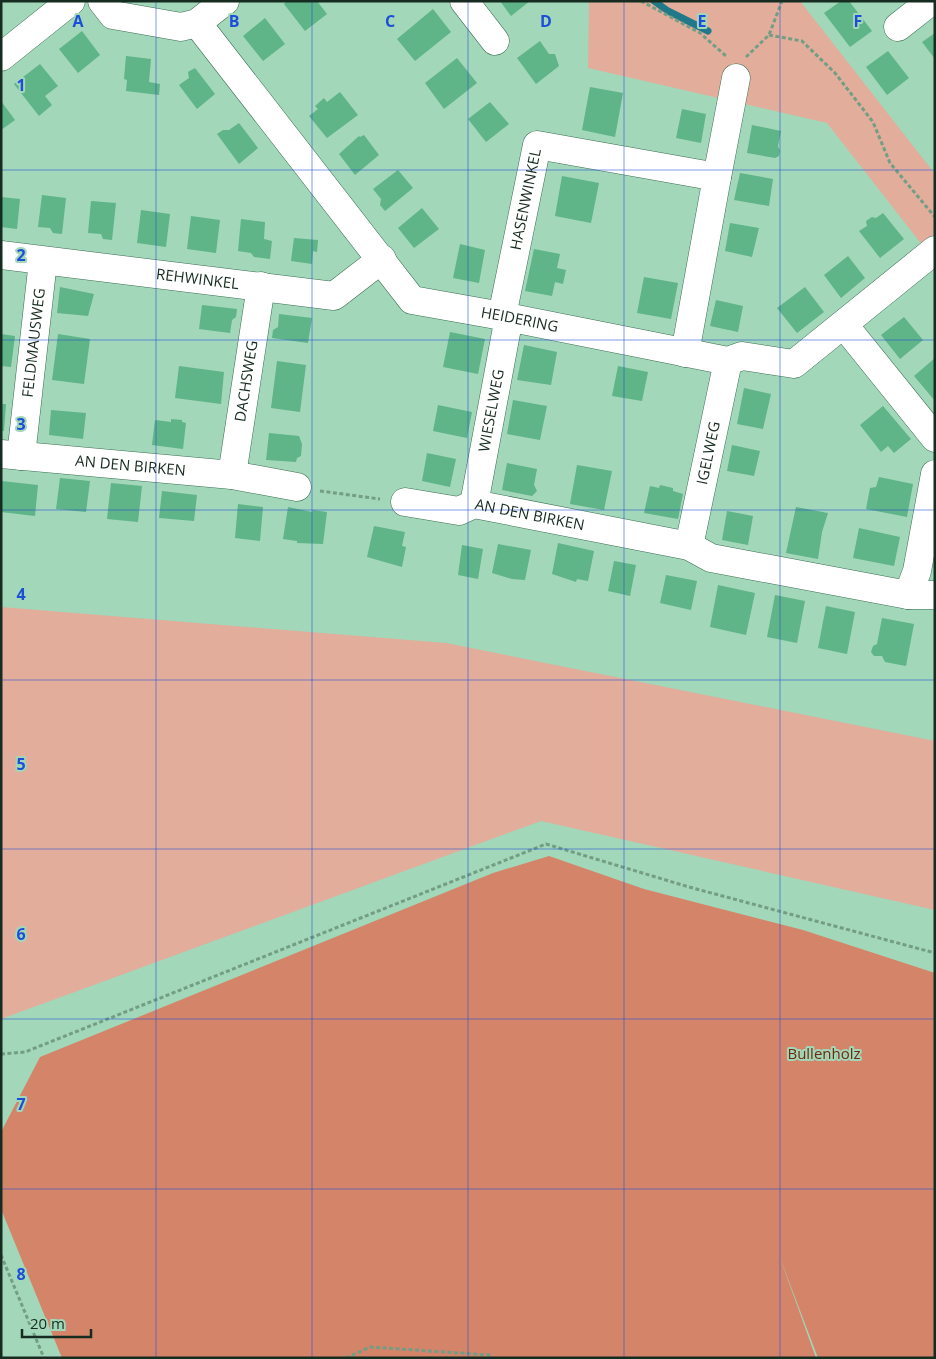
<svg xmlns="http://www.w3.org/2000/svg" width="936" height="1359" viewBox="0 0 936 1359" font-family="'Open Sans',sans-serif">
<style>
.green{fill:#e2ad9b}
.forest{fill:#d48469}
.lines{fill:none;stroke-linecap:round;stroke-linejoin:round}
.stream{stroke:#217889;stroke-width:7}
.building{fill:#5fb488}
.minor-casing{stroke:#3c6e54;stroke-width:29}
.path{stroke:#739d85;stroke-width:3;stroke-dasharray:4 2.5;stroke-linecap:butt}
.minor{stroke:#fff;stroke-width:28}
.grid{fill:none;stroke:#1d4ed8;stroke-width:1;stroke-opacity:0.55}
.labels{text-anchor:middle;stroke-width:4;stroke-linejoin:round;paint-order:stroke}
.street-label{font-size:15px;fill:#172c20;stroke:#a2d7b9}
.park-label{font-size:15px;fill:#70280c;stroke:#a2d7b9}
.grid-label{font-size:16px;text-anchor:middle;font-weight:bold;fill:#1d4ed8;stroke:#a2d7b9;stroke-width:4;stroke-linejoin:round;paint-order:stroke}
</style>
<rect width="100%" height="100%" fill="#a2d7b9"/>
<!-- green -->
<path class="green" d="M 589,1 L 800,1 L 935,174 L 935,236 L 923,246 L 827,123 L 588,68 Z
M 1,607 L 446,643 L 935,741 L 935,910 L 541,821 L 1,1019 Z"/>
<!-- forest -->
<path class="forest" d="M 549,856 L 644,889 L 803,930 L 935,973 L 935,1358 L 818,1358 L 779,1255 L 816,1358 L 62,1358 L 1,1209 L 1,1132 L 40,1057 L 493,873 Z"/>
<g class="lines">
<!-- stream -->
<path class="stream" d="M 654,1 L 668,11 L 708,31"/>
</g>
<!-- building -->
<path class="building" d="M 286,1 L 317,1 L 327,14 L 305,31 L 284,4 Z
M 500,1 L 530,1 L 511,16 Z
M 841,1 L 849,1 L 872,31 L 850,47 L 824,13 Z
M 433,9 L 451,32 L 415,61 L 397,39 Z
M 265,18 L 285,44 L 263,61 L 243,36 Z
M 82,31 L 100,55 L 78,73 L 59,49 Z
M 935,33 L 935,59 L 922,42 Z
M 540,41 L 549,54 L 555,54 L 559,66 L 536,84 L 517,58 Z
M 888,51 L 909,78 L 887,95 L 866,67 Z
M 126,56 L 151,59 L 149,82 L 160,84 L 159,95 L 126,91 L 127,80 L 124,79 Z
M 457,58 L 477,83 L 444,109 L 425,83 Z
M 40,64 L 58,86 L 45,96 L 52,105 L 39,116 L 14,84 Z
M 195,68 L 215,94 L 197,109 L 179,85 L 189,78 L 188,72 Z
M 590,87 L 623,93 L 615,137 L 582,130 Z
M 340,92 L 358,115 L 327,138 L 309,116 L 318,109 L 315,106 L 324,98 L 327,102 Z
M 1,101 L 15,120 L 1,130 Z
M 490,102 L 509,124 L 486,142 L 468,119 Z
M 682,109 L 706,114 L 701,143 L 676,138 Z
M 239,123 L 258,148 L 239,164 L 217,134 L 223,130 L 229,130 Z
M 752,125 L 781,131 L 778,146 L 780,151 L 779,156 L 775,158 L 747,153 Z
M 364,135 L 379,155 L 355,175 L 339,154 L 359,136 L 360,137 Z
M 398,170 L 413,188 L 385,211 L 380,205 L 381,199 L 373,189 Z
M 740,173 L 773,179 L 769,206 L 734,200 Z
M 562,176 L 599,183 L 591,223 L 555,216 Z
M 42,195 L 66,198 L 62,234 L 53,233 L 50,228 L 38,227 Z
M 1,197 L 20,199 L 17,229 L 1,227 Z
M 91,201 L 116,203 L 112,240 L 103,239 L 101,234 L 88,233 Z
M 422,208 L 439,229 L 414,248 L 398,228 Z
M 141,210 L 170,214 L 166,247 L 137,243 Z
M 883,213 L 904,239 L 880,258 L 859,231 L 867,226 L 866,221 L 872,217 L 876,218 Z
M 191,216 L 220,220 L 216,253 L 187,249 Z
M 241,219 L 265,222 L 264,239 L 272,241 L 270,259 L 254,257 L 251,253 L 238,251 Z
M 730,223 L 759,228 L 752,257 L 725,251 Z
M 294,238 L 318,240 L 317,252 L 313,251 L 312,264 L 291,261 Z
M 460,244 L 485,250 L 479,283 L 453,278 Z
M 534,249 L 560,254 L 557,268 L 566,270 L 563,284 L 555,282 L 552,296 L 525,291 Z
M 848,256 L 865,278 L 841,298 L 824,275 Z
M 644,277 L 678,283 L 671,319 L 637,313 Z
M 60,287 L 94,294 L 88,316 L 57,313 Z
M 805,287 L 824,312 L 797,333 L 777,308 Z
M 716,300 L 743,306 L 738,332 L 710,326 Z
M 202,305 L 237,309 L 236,317 L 232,320 L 230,333 L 199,329 Z
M 279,314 L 312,318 L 308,343 L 272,338 L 273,330 L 278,327 Z
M 904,317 L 923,340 L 900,359 L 881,335 Z
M 450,332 L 485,339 L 478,374 L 443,367 Z
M 1,334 L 15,336 L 11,367 L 1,366 Z
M 58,334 L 90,339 L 84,384 L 52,380 Z
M 524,345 L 557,352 L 551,385 L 517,380 Z
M 935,358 L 935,401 L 914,376 Z
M 277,361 L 306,365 L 300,412 L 271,408 Z
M 179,366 L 224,372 L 221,404 L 175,398 Z
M 618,366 L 648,372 L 642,401 L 612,396 Z
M 744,388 L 771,394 L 763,429 L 737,424 Z
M 513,400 L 547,406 L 540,440 L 507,434 Z
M 1,404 L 6,404 L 4,431 L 1,431 Z
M 438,405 L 472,412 L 467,438 L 433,431 Z
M 883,406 L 911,439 L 894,453 L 888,446 L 881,452 L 860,425 Z
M 51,410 L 86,413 L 83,439 L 49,435 Z
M 171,419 L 182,420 L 182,422 L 186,423 L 183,449 L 152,445 L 155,420 L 171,422 Z
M 269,433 L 299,436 L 302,444 L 301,456 L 297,458 L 296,462 L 266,460 Z
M 732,445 L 760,451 L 754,476 L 727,471 Z
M 427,453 L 456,459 L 450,487 L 422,481 Z
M 507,463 L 537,469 L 534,485 L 537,491 L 532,496 L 502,490 Z
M 577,465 L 612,471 L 604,510 L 570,504 Z
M 879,477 L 913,484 L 907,517 L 866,509 L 870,488 L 876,487 Z
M 60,478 L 90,481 L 86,512 L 56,509 Z
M 1,481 L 38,485 L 35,516 L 1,512 Z
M 111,483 L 142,486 L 138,522 L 107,519 Z
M 660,485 L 673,488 L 673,491 L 683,494 L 678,519 L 644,513 L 650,486 L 659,488 Z
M 162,491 L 197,495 L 194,521 L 159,518 Z
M 238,504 L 263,507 L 260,541 L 235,538 Z
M 288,507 L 312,512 L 313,510 L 327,512 L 323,544 L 297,543 L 297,541 L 283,539 Z
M 796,507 L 828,513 L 822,532 L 818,559 L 786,553 Z
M 727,511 L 753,516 L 748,545 L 722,540 Z
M 374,526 L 405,532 L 402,546 L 406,547 L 402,567 L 367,557 Z
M 859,528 L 900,537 L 894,566 L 853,558 Z
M 558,543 L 594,551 L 588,581 L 577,579 L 576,582 L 552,574 Z
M 498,544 L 531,550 L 525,580 L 512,579 L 492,573 Z
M 462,545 L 483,549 L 478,579 L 458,575 Z
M 614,561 L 636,565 L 630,596 L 608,591 Z
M 666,575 L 697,581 L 691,610 L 660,603 Z
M 718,585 L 755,593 L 746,635 L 710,627 Z
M 775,595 L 805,601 L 797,643 L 767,637 Z
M 826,606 L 855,612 L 847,654 L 818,648 Z
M 882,618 L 914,624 L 906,666 L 885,662 L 882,656 L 874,656 L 871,652 L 873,646 L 877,644 Z"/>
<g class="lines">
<defs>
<g id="minor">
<path d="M 102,1 L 113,15 L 181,27 L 197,23 L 225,1"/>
<path d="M 464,1 L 495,41"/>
<path id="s1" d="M 197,23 L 412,300 L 502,316 L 728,361 L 742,356 L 794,364 L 935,250"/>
<path d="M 898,27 L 931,1"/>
<path d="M 1,57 L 71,1"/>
<path d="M 717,177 L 736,78"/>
<path id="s2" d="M 1,255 L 334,296 L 382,259"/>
<path id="s3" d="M 502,316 L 537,145 L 717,177 L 685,353"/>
<path d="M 844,325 L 935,438"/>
<path id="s4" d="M 1,454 L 232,475 L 297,487"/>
<path id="s5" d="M 21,456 L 43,261"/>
<path id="s6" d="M 232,475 L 261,286"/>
<path id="s7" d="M 405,502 L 459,511 L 474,504 L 689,546 L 711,558 L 908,595 L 935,595"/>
<path id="s8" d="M 474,504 L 509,317"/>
<path id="s9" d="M 689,546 L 728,361"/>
<path d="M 908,595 L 917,571 L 935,474"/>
</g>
</defs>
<!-- minor casing -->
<use href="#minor" class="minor-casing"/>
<!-- path -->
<path class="path" d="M 641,1 L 700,33 L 726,56
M 769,35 L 802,41 L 835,73 L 873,122 L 890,163 L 935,217
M 746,57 L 769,35 L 782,1
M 320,491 L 380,499
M 1,1054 L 25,1052 L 546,844 L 689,887 L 935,953
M 1,1255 L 44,1358
M 346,1358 L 370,1347 L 489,1355 L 492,1358"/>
<!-- minor -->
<use href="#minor" class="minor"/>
</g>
<!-- grid -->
<path class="grid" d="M 156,1 L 156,1358M 312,1 L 312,1358M 468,1 L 468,1358M 624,1 L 624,1358M 780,1 L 780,1358M 1,170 L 935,170M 1,340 L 935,340M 1,510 L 935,510M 1,680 L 935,680M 1,849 L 935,849M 1,1019 L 935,1019M 1,1189 L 935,1189"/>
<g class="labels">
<!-- street labels -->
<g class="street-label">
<text dy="5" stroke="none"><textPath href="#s3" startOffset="119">HASENWINKEL</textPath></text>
<text dy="5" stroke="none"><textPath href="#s2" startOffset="198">REHWINKEL</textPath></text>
<text dy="5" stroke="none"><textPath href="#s1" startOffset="460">HEIDERING</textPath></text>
<text dy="5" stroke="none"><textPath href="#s5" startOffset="114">FELDMAUSWEG</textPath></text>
<text dy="5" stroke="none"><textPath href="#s6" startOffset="95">DACHSWEG</textPath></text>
<text dy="5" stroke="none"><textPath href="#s8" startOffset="95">WIESELWEG</textPath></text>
<text dy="5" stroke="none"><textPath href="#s9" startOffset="95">IGELWEG</textPath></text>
<text dy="5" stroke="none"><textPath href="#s4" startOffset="130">AN DEN BIRKEN</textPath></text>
<text dy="5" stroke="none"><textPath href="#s7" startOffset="128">AN DEN BIRKEN</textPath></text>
</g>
<!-- park labels -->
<g class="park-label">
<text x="824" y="1059">Bullenholz</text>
</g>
</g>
<g class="grid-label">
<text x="78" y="27">A</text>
<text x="234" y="27">B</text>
<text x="390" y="27">C</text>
<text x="546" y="27">D</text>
<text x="702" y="27">E</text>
<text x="858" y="27">F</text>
<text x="21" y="91">1</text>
<text x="21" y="261">2</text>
<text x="21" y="430">3</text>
<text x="21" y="600">4</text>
<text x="21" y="770">5</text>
<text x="21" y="940">6</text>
<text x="21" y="1110">7</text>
<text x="21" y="1280">8</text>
</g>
<!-- border -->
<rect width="936" height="1359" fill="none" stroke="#172c20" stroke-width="5"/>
<!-- scale -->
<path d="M22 1329v8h69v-8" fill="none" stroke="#172c20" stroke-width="2.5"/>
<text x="30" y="1329" font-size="15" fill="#172c20" stroke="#a2d7b9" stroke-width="4" paint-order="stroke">20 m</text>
</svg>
